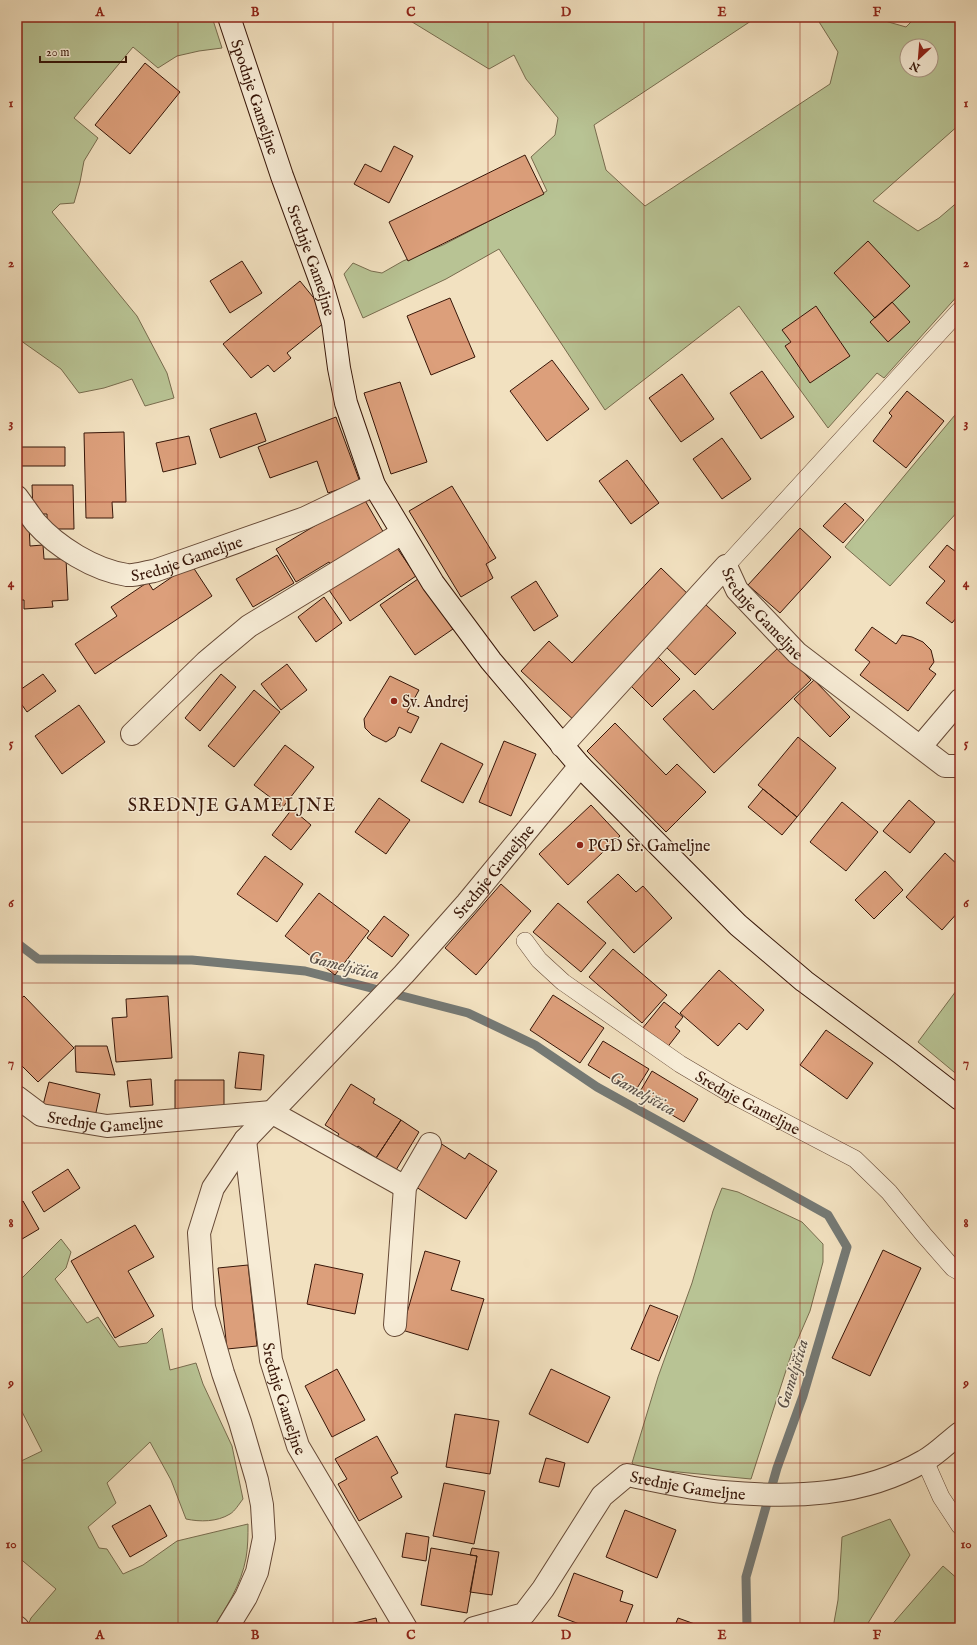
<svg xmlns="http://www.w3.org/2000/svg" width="977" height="1645" viewBox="0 0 977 1645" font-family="'IM FELL English',serif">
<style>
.green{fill:#b8c394;stroke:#786c4e;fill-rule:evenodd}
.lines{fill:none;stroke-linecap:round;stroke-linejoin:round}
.stream{stroke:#757974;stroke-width:9}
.building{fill:#dc9f7b;stroke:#371608}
.lane-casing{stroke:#664936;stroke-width:18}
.street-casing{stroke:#664936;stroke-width:24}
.secondary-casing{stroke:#371608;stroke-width:24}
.lane{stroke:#f7ecd6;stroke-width:17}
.street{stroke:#f7ecd6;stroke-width:22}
.secondary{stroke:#f7ecd6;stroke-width:22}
.grid{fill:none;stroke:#8f2418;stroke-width:1;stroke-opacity:0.55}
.poi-dot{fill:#8f2418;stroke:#f7ecd6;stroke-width:1.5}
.labels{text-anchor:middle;stroke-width:3;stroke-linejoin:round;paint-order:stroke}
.street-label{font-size:16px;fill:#371608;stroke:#f7ecd6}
.poi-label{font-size:16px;fill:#371608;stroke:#f7ecd6;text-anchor:start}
.water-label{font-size:17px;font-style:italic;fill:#5b5047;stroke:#f7ecd6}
.quarter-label{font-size:18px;letter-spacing:1px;fill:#371608;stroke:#f7ecd6}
.neatline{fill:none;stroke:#8f2418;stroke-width:1.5}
.grid-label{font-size:13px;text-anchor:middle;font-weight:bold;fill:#8f2418}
</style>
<rect width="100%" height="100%" fill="#f2e1c0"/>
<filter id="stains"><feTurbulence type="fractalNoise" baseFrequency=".005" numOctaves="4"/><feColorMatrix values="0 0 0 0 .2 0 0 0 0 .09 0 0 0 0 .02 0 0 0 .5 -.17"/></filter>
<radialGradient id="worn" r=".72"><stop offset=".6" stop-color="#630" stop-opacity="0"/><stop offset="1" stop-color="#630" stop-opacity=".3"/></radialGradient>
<!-- green -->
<path class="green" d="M 17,17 L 212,17 L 222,48 L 199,51 L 177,56 L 158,68 L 133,47 L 74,118 L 98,138 L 84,161 L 80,182 L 74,203 L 60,204 L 52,212 L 137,316 L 167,373 L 174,398 L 145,406 L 132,379 L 104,388 L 79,393 L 61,369 L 17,338 Z
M 404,17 L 757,17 L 594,125 L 606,170 L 645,206 L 830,84 L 838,52 L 816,17 L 882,17 L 885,21 L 906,27 L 916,17 L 960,17 L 960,124 L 873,201 L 918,231 L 939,218 L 960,200 L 960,293 L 884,378 L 877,373 L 828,428 L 739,306 L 605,410 L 499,249 L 446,279 L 363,318 L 344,274 L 353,263 L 371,271 L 382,273 L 403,261 L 443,245 L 547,191 L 531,157 L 555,135 L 558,118 L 526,79 L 514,55 L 489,69 ZM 907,46 L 931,46 L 931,70 L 907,70 Z
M 960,409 L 960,509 L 890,586 L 845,547 Z
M 959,987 L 960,988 L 960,1077 L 918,1042 Z
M 722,1188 L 738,1192 L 802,1222 L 823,1244 L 823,1262 L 810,1311 L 791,1355 L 751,1479 L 637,1468 L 632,1463 L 658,1377 L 692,1283 L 713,1211 Z
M 61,1239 L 71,1252 L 66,1268 L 55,1279 L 87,1323 L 98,1317 L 119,1347 L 147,1343 L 162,1328 L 170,1370 L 196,1363 L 203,1384 L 232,1446 L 243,1499 C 239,1504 235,1511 230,1514 C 217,1522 200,1522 186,1519 L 171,1480 L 150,1442 L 107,1483 L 116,1503 L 88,1527 L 99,1548 L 107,1549 L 123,1574 L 143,1565 L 177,1541 L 248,1524 C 248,1535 248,1547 246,1558 C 241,1585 227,1606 213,1628 L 32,1628 L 28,1625 L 31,1618 L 56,1589 L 17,1556 L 17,1463 L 42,1451 L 17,1402 L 17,1283 Z
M 890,1519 L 910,1555 L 865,1628 L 833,1628 L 838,1600 L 842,1537 Z
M 943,1566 L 960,1581 L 960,1628 L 889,1628 Z"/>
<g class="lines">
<!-- stream -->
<path class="stream" d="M 17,943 L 38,959 L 192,960 L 305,971 L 468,1013 L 535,1045 L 597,1087 L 828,1215 L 847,1247 L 803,1396 L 777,1468 L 746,1577 L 747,1628"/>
</g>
<!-- building -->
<path class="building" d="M 145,63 L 180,92 L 130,154 L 95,125 Z
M 394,146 L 413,156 L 389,203 L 354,184 L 365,164 L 381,172 Z
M 525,155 L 544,194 L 408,261 L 389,222 Z
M 868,241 L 910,286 L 875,318 L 834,273 Z
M 242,261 L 262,293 L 230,313 L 210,281 Z
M 300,281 L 330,318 L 287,353 L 291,358 L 274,372 L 268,365 L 251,378 L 223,344 Z
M 450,298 L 475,357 L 431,375 L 407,316 Z
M 892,302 L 910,322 L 888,342 L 870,322 Z
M 816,306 L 850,356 L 810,383 L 785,346 L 791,342 L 782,330 Z
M 552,360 L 589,409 L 547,441 L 510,391 Z
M 762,371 L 794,417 L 761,439 L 730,393 Z
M 682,374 L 714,419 L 681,442 L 649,398 Z
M 400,382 L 427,462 L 391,474 L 364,393 Z
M 907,391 L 944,421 L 906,468 L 873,441 L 892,416 L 889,413 Z
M 256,413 L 266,441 L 220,458 L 210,429 Z
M 336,417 L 360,482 L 328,493 L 317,461 L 270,478 L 258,447 Z
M 124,432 L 126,502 L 112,502 L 113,518 L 86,518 L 84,433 Z
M 189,436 L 196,464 L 163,472 L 156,443 Z
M 722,438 L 751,479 L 722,499 L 693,459 Z
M 19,447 L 65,447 L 65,466 L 18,466 Z
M 627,460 L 659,503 L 631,524 L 599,481 Z
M 32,485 L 73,485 L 74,529 L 47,529 L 47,514 L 33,514 Z
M 452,486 L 496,558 L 486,564 L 493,578 L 461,597 L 409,511 Z
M 363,497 L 385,535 L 332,567 L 329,562 L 296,582 L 276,549 Z
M 845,503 L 864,520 L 843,543 L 823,526 Z
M 17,525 L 29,525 L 30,546 L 43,545 L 44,559 L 66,559 L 68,600 L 52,601 L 53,607 L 24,609 L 24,600 L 17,600 Z
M 800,528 L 831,557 L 780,613 L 748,585 Z
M 395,545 L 416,576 L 350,621 L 329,590 Z
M 947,545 L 960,555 L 960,613 L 952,623 L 926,603 L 945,581 L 929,567 Z
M 277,555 L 294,583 L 253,607 L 236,579 Z
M 191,564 L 212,596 L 95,674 L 75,644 L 117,616 L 111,607 L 148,582 L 153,590 Z
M 661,568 L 693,599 L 577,723 L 521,671 L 549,641 L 572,663 Z
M 418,579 L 453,629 L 415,655 L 380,605 Z
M 536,581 L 558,616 L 534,631 L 511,597 Z
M 324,597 L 342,623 L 316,642 L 298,617 Z
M 705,604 L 736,633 L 695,675 L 665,646 Z
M 872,627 L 896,644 L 902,635 L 912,637 L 923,642 L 931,650 L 934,662 L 929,669 L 936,674 L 908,711 L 860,675 L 870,662 L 855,650 Z
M 779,647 L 811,680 L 714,773 L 663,719 L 694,690 L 713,710 Z
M 658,657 L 680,679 L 652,707 L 630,685 Z
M 287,664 L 307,690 L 281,710 L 261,684 Z
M 43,674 L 56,691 L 27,712 L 17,698 L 17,692 Z
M 221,674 L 236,687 L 200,731 L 185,718 Z
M 390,676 L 419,690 L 407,712 L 419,717 L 411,733 L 399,727 L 395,736 L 386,742 L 372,735 L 365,728 L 364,719 Z
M 814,680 L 850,717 L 830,737 L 794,699 Z
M 254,690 L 280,712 L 234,767 L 208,746 Z
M 79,705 L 105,742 L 62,774 L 35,736 Z
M 615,723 L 666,775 L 677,764 L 706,792 L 666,832 L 587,751 Z
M 798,737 L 836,768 L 797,817 L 758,785 Z
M 504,741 L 536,754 L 511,816 L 479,802 Z
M 441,743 L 483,764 L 463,803 L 421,781 Z
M 285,745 L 314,767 L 283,807 L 254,785 Z
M 763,789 L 797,817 L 782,835 L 748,807 Z
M 379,798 L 410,820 L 386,854 L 355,832 Z
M 909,800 L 935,822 L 910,853 L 883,831 Z
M 842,802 L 878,832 L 846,871 L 810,842 Z
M 591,805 L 620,836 L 568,885 L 539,854 Z
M 292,809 L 311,825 L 291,850 L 272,835 Z
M 945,853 L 960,867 L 960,910 L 942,930 L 906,897 Z
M 265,856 L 303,884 L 277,922 L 237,894 Z
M 885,871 L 903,890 L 874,919 L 855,900 Z
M 618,874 L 636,892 L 643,886 L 672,918 L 634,953 L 587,902 Z
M 501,884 L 531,911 L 476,975 L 445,948 Z
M 319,893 L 369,931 L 335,975 L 285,936 Z
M 558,903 L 606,943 L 581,972 L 533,932 Z
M 384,916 L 409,935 L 392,957 L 367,938 Z
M 613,949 L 667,995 L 642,1023 L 589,977 Z
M 719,970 L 764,1010 L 747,1030 L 739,1023 L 718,1046 L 680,1013 Z
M 553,995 L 604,1028 L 580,1063 L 530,1030 Z
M 24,996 L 74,1048 L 38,1082 L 17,1061 L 17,1002 Z
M 168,996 L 172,1058 L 116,1062 L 112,1018 L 127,1017 L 126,999 Z
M 664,1002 L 683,1017 L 675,1027 L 680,1031 L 666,1049 L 642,1029 Z
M 826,1030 L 873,1063 L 847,1099 L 800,1065 Z
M 603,1041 L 649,1069 L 634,1093 L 588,1065 Z
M 75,1046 L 107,1046 L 115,1075 L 76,1072 Z
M 239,1052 L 264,1055 L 261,1090 L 235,1088 Z
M 652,1071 L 698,1099 L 684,1122 L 638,1095 Z
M 151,1079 L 153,1105 L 130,1107 L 127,1081 Z
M 175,1080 L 224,1080 L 224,1111 L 175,1111 Z
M 49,1082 L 100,1094 L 95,1117 L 43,1105 Z
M 351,1084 L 375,1099 L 373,1103 L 401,1120 L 376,1158 L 358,1146 L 355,1150 L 336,1138 L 339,1134 L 325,1125 Z
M 401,1120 L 419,1132 L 396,1170 L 376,1158 Z
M 440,1143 L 465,1159 L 469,1153 L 497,1171 L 466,1219 L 413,1185 Z
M 68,1169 L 80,1188 L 44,1212 L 32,1192 Z
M 23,1201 L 39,1229 L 17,1242 L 17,1205 Z
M 135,1225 L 154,1257 L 128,1271 L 154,1316 L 115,1338 L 71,1261 Z
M 883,1250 L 921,1268 L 870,1376 L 832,1358 Z
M 425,1251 L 460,1261 L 451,1290 L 484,1299 L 468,1350 L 402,1330 Z
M 315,1264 L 363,1274 L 355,1314 L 307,1304 Z
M 248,1265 L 257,1346 L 227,1349 L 218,1268 Z
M 650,1305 L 678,1316 L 659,1361 L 631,1349 Z
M 337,1369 L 365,1420 L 332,1437 L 305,1386 Z
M 551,1369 L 610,1397 L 588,1443 L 529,1414 Z
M 455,1414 L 499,1421 L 490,1474 L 446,1467 Z
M 377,1436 L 398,1473 L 391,1477 L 402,1497 L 359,1521 L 338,1484 L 347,1479 L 335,1459 Z
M 546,1458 L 565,1463 L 559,1487 L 539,1482 Z
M 444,1483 L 485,1491 L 474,1544 L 433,1536 Z
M 150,1505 L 167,1536 L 130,1557 L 112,1526 Z
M 625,1510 L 676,1530 L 657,1578 L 606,1557 Z
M 406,1533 L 429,1537 L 426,1561 L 402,1557 Z
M 431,1548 L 477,1556 L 467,1613 L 421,1605 Z
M 472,1548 L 499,1552 L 492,1595 L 470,1592 L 477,1556 L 470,1555 Z
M 574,1573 L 623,1591 L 620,1601 L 633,1605 L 624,1628 L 590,1628 L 558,1616 Z
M 376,1618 L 378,1628 L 346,1628 L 346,1625 Z
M 678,1618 L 706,1628 L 674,1628 Z"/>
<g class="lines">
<defs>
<g id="lane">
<path d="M 726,566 L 960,310"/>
<path id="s1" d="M 525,941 L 539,960 L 563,982 L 680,1064 L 729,1093 L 855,1159 L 889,1192 L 924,1235 L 953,1268 L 960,1272"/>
<path d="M 925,1461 L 941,1497 L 960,1526"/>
</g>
<g id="street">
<path id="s2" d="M 17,497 C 23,505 29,514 35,522 C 57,547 94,570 127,575 C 135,576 146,572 154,571 L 305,518 L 374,485"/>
<path d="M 132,734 L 206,662 L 249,626 L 402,533"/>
<path id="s3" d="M 562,746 L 726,566 L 737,590 L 797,653 L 945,766 L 960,766"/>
<path d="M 921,746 L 960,700"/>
<path id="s4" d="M 17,1097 L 41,1115 L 107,1126 L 271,1112 L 405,1187"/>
<path id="s5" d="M 245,1140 L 271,1360 L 298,1446 L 406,1628"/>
<path d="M 395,1325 L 405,1187 L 430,1144"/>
<path d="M 17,1627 L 18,1628"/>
<path id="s6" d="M 227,1628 L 246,1597 L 257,1572 L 264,1538 L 262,1505 L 257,1480 L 240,1422 L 223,1373 L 204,1307 L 199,1233 L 213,1188 L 245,1140 L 404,974 L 467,903 L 580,766"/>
<path id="s7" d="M 474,1628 L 524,1614 L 543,1589 L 602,1496 L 627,1475 C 658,1481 691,1489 723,1492 C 792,1498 862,1497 924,1461 C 937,1454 948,1442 960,1433"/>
</g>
<g id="secondary">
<path id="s8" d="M 229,17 L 282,176 L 322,285 L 333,323 L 339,368 L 346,403 L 374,485 L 433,583 L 491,661 L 580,766 L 738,925 L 804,981 L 902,1054 L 960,1099"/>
</g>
</defs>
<!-- lane casing -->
<use href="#lane" class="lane-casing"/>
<!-- street casing -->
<use href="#street" class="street-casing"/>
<!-- secondary casing -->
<use href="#secondary" class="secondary-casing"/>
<!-- lane -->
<use href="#lane" class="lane"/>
<!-- street -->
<use href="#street" class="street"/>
<!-- secondary -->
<use href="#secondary" class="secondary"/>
</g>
<!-- grid -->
<path class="grid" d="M 178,17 L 178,1628M 333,17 L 333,1628M 488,17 L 488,1628M 644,17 L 644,1628M 800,17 L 800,1628M 17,182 L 960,182M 17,342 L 960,342M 17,502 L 960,502M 17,662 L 960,662M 17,822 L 960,822M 17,983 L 960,983M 17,1143 L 960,1143M 17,1303 L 960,1303M 17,1463 L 960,1463"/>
<!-- markers -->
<g class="poi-dot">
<circle cx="394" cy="701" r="4"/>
<circle cx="580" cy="845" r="4"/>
</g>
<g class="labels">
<!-- street labels -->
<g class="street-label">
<text dy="6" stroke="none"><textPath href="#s8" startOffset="84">Spodnje Gameljne</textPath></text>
<text dy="6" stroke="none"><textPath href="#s8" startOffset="257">Srednje Gameljne</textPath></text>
<text dy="6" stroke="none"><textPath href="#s2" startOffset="201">Srednje Gameljne</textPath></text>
<text dy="6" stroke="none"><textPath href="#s3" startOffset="304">Srednje Gameljne</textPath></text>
<text dy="6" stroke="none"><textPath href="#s6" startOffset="883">Srednje Gameljne</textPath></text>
<text dy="6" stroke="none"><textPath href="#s1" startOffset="277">Srednje Gameljne</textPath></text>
<text dy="6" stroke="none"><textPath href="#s4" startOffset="95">Srednje Gameljne</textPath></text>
<text dy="6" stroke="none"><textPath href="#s5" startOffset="262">Srednje Gameljne</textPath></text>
<text dy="6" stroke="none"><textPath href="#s7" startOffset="288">Srednje Gameljne</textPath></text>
</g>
<!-- poi labels -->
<g class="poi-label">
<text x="402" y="707">Sv. Andrej</text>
<text x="588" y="851">PGD Sr. Gameljne</text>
</g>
<!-- water labels -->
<g class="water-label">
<text transform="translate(344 965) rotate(14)" y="6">Gameljščica</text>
<text transform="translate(643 1093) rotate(29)" y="6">Gameljščica</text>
<text transform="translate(792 1374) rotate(-73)" y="6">Gameljščica</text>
</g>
<!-- quarter labels -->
<g class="quarter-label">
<text x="232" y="811">SREDNJE GAMELJNE</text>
</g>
</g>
<!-- margin -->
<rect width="977" height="1645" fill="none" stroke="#f2e1c0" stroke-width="44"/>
<!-- north arrow -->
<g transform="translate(919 58) rotate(206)"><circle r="19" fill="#f7ecd6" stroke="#aa9684"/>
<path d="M0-3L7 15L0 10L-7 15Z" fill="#8f2418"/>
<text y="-6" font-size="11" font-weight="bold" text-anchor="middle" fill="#371608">N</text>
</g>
<!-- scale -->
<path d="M40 56v6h86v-6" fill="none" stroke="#371608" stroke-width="2"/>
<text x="46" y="56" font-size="12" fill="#371608" stroke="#f7ecd6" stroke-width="3" paint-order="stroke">20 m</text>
<rect x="22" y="22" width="933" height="1601" class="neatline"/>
<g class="grid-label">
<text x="100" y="16">A</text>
<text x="255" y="16">B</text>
<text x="411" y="16">C</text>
<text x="566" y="16">D</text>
<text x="722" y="16">E</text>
<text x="877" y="16">F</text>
<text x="11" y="107">1</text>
<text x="966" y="107">1</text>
<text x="11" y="267">2</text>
<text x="966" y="267">2</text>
<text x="11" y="427">3</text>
<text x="966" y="427">3</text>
<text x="11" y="587">4</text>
<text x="966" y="587">4</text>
<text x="11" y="747">5</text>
<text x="966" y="747">5</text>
<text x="11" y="907">6</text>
<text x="966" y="907">6</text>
<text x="11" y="1067">7</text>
<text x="966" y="1067">7</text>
<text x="11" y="1227">8</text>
<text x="966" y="1227">8</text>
<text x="11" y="1387">9</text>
<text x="966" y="1387">9</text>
<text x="11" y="1548">10</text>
<text x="966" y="1548">10</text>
<text x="100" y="1639">A</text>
<text x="255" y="1639">B</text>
<text x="411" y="1639">C</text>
<text x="566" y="1639">D</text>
<text x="722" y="1639">E</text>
<text x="877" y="1639">F</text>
</g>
<rect width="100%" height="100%" filter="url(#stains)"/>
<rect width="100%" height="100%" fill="url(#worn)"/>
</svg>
